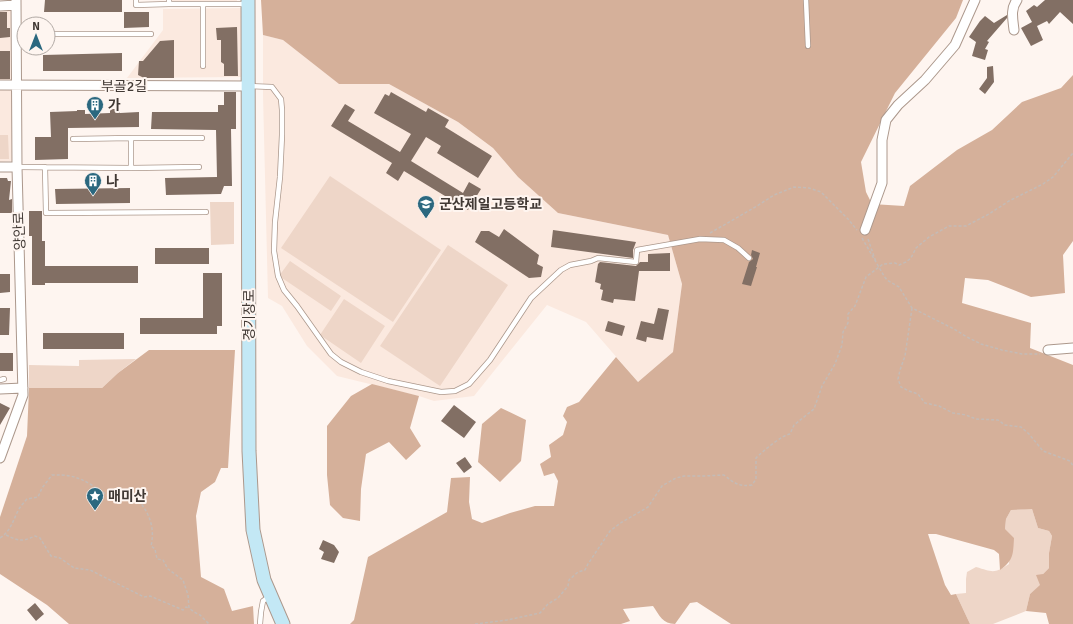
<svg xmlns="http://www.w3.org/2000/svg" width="1073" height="624" viewBox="0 0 1073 624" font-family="Signika,'Noto Sans KR',sans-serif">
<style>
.built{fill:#fbe9df}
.green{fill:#eed6c8}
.forest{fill:#d5b09a}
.building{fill:#826f64}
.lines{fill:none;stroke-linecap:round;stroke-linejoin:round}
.lane-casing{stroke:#ac988c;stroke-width:6}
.street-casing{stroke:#ac988c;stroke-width:11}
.secondary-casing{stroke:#ac988c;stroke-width:15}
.path{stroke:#c4bbb6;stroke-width:1.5;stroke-dasharray:3 2;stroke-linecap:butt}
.lane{stroke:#fff;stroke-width:4.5}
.street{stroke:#fff;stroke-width:9}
.secondary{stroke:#c3e8f5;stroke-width:13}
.labels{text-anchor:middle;stroke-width:4;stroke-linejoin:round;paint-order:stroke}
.street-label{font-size:14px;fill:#413934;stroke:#fef5f0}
.poi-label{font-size:14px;font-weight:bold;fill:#413934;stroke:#fef5f0;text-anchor:start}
</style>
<rect width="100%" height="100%" fill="#fef5f0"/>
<!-- built -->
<path class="built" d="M 171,0 L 237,0 L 237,2 L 171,2 Z
M 243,8 L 241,77 L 127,78 L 163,30 L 163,9 Z
M 0,10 L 12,10 L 13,161 L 0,162 Z
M 263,35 L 283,40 L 339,84 L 389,84 L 458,122 L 493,148 L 518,177 L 558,213 L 668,235 L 682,284 L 673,352 L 638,382 L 586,322 L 547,305 L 474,396 L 434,401 L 419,396 L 337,376 L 307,346 L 282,306 L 268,298 L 263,95 Z"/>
<!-- green -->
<path class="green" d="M 0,135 L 8,135 L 9,159 L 0,159 Z
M 330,176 L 441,250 L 393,322 L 281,248 Z
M 210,202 L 234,202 L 234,244 L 211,245 Z
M 448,245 L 508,285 L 440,386 L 380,346 Z
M 290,261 L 341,296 L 331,311 L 279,276 Z
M 344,299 L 385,326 L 361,363 L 320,335 Z
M 136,359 L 118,373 L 102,388 L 29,388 L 29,365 L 79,366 L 79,360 Z
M 1025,509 L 1032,509 L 1038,528 L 1049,531 L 1052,536 L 1049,553 L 1049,568 L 1043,574 L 1041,585 L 1030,594 L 1026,611 L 993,624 L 970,624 L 956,594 L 966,593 L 966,579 L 967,572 L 976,567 C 993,572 994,574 1009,564 L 1005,529 L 1006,519 L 1011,510 Z"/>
<!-- forest -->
<path class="forest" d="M 261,0 L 963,0 L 956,18 L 895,93 L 861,162 L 866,192 L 872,204 L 904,206 L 910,186 L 957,150 L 992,130 L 1022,102 L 1061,88 L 1073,75 L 1073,241 L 1063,255 L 1065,293 L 1031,297 L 988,280 L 965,278 L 962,303 L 1031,323 L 1030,348 L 1073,365 L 1073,624 L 1049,624 L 1046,613 L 1026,611 L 1030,594 L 1040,585 L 1036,575 L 1043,574 L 1049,568 L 1049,553 L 1052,536 L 1049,531 L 1038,528 L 1032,509 L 1011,510 L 1006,519 L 1005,529 L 1014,538 C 1013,554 1014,560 1000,570 L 999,554 L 994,550 L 936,534 L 928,534 L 945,585 L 951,595 L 956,594 L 970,624 L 731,624 L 697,602 L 690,603 L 675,624 C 663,624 659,615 653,606 L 623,609 L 630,621 L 621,624 L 350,624 L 354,620 L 368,557 L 447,512 L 451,478 L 470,477 L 469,502 L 472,519 L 482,523 L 510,513 L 535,506 L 554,506 L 558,481 L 554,473 L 544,476 L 540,464 L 551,457 L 549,445 L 563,435 L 567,422 L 563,416 L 567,407 L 579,402 L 616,357 L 638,382 L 673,352 L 682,284 L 668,235 L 558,213 L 518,177 L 493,148 L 458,122 L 389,84 L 339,84 L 283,40 L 263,35 Z
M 149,350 L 235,350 L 228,468 L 221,468 L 215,482 L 201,492 L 196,516 L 201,577 L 224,589 L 232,611 L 253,606 L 254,624 L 69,624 L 47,605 L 0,574 L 0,517 L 27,436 L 29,388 L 102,388 L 118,373 Z
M 372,384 L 419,396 L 410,428 L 421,446 L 406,460 L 389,442 L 366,454 L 361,489 L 360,521 L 343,518 L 330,505 L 327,475 L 327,426 L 351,396 Z
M 501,408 L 526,420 L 521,461 L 500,482 L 478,462 L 482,424 Z"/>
<!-- building -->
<path class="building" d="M 45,0 L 122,0 L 122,12 L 44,12 Z
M 1045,0 L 1073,0 L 1073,24 L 1060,12 L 1049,24 L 1047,21 L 1037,26 L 1043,40 L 1031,46 L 1021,28 L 1032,22 L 1026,11 L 1034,5 L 1037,7 Z
M 0,12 L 7,12 L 7,28 L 10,28 L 10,37 L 0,38 Z
M 124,12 L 149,12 L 149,27 L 124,28 Z
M 1007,15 L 1007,18 L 987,41 L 989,42 L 985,49 L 988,50 L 985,60 L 972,56 L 976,42 L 969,37 L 980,21 L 985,16 L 994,23 Z
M 237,27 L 238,76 L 224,76 L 224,64 L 221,62 L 221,40 L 217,40 L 216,28 Z
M 174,40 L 174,78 L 144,78 L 138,75 L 139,61 L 143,61 L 160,41 Z
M 0,51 L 10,51 L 10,79 L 0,79 Z
M 122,53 L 122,71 L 43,71 L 43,55 Z
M 993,66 L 994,82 L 985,94 L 979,89 L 987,78 L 987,67 Z
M 224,92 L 236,92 L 236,129 L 231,129 L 232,186 L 224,186 L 221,194 L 166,195 L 165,178 L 217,177 L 216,130 L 151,129 L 152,112 L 218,112 L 218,105 L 224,105 Z
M 391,92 L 426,112 L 428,108 L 449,120 L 445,127 L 492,156 L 478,178 L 437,153 L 441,146 L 426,137 L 411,161 L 463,193 L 469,182 L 481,189 L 468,210 L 404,171 L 398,181 L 386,173 L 392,163 L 331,126 L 345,104 L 355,110 L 348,121 L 400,152 L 411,134 L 374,113 L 385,94 L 389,96 Z
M 110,109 L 120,109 L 120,113 L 139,112 L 139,127 L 68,128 L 68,159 L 35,160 L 35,137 L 51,137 L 50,112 L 77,111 L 77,110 L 85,110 L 85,114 L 110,113 Z
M 0,178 L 7,178 L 8,181 L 11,181 L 9,200 L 12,199 L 12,213 L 0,213 Z
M 130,188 L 130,203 L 56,204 L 55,189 Z
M 29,211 L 42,211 L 42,241 L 45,241 L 45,266 L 138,266 L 138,283 L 45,283 L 45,285 L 32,285 L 32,236 L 29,236 Z
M 504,229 L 539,255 L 537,264 L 543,267 L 541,277 L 529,278 L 475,242 L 481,231 L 489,231 L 499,237 Z
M 553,230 L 636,242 L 633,250 L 633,258 L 551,247 Z
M 155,248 L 209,248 L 209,264 L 155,264 Z
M 752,250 L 760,253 L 756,267 L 757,267 L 751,286 L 742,284 L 749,262 L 753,259 L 751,255 Z
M 670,253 L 670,271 L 639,271 L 635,301 L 614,299 L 613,303 L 601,300 L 603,290 L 600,289 L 601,284 L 595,282 L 598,264 L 600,262 L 636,266 L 640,262 L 648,262 L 648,254 Z
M 203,273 L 222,273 L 222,326 L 217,326 L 217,334 L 140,334 L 140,318 L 203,318 Z
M 0,274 L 10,274 L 10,292 L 0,293 Z
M 0,308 L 10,308 L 9,335 L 0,335 Z
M 658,308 L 669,310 L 663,340 L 647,337 L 646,342 L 636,339 L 641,321 L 654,324 Z
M 608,321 L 625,326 L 622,336 L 605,331 Z
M 43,333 L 124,333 L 124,349 L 43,349 Z
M 0,353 L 13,353 L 13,371 L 0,371 Z
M 0,403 L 10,408 L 0,425 Z
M 454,405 L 476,422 L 464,438 L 441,421 Z
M 465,457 L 472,467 L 464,473 L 456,463 Z
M 323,540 L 334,545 L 339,552 L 334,563 L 321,559 L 324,552 L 319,549 Z
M 35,603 L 44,614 L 36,621 L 27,610 Z"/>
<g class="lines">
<defs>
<path id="lane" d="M 136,0 L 136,5 L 169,4
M 169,0 L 169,4 L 247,4
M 806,0 L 808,46
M 203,5 L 203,66
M 48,34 L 151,34
M 249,86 L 272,87 L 281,99 L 282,110 L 282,135 L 280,177 L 275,222 L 274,251 L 278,276 L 284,290 L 297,306 L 331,354 L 341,362 L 361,372 L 388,381 L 441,392 L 455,391 L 469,384 L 490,360 L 531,298 L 561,270 L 570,265 L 591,261 L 598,258 L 636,262 L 637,250 L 700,239 L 724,240 L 738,248 L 749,258
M 131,138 L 202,138
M 17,167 L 131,168 L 131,138 L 73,139
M 45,167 L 46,213 L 206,212
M 131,168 L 199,167
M 0,380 L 4,379
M 260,624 L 261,612 L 263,601 L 270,596"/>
<path id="street" d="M 0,6 L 16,5
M 1014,30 C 1013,20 1010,9 1017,0
M 0,85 L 248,86
M 0,167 L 17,167
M 865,230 L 882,183 L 882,140 L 886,120 L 898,105 L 925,80 L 955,45 L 975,0
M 1048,350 L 1073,348
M 0,389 L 23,388
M 0,458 L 23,395 L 17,167 L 16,0"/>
<path id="secondary" d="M 248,0 L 249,451 L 253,530 L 264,580 L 283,624"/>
</defs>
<!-- lane casing -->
<use href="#lane" class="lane-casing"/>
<!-- street casing -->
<use href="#street" class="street-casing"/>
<!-- secondary casing -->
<use href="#secondary" class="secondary-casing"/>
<!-- path -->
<path class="path" d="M 710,233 L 757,206 L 774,195 L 794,187 L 809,188 L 821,192 L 848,219 L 857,230
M 862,238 L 884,276 L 887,280 L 899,287 L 912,308 L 954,329 L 967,337 L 981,344 L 1002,350 L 1022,354 L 1040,354
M 868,239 L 876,262
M 912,308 L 905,356 L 900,370 L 898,379 L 901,387 L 909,391 L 918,394 L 925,403 L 939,406 L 953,413 L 966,415 L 976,419 L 998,420 L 1005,425 L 1021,427 L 1029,434 L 1043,451 L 1070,461 L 1073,466
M 6,535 C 19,541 22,542 35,536 L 40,538 L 51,556 L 60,558 L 74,568 L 90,570 L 144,597 L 150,596 L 183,610 L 186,607 L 189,608
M 0,538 C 11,531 13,520 19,509 C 21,506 24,502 27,499 L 38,497 L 42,488 L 52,475 C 77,474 86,481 107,495 C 114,493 124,491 132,494 C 134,496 137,499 139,501 C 150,514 155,529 151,546 L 155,549 L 157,559 L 163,560 L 168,569 L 183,580 L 188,595 L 189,608 L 194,612 L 200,615 L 209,624
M 475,624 L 507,620 L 540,613 L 548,604 L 558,598 L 568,586 L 569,580 L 578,572 L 585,570 L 588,564 L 610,531 L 622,522 L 648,507 L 662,486 L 676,478 L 684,476 L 703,476 L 724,475 C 734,483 739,487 752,485 L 756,479 L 756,458 C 763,451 782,435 790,434 L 794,425 L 814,409 L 822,386 L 835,364 L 842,345 L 843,332 L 848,323 L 848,314 L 855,306 L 866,277 L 883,264 L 895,263 L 899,265 L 906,262 L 911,258 L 916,248 L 929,237 L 949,226 L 966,226 L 989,214 L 1009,201 L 1043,184 L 1053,177 L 1073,153"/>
<!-- lane -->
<use href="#lane" class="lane"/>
<!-- street -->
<use href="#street" class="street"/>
<!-- secondary -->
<use href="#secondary" class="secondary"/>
</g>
<!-- icons -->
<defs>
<symbol id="building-pin" viewBox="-11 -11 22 30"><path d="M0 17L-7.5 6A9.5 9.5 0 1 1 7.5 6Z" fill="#2b687f" stroke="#fef5f0"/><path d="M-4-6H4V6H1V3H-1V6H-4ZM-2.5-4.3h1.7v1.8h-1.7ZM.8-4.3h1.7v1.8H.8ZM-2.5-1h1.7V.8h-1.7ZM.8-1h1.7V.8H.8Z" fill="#fff"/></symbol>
<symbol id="school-pin" viewBox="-11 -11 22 30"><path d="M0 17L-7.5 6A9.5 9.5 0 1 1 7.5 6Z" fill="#2b687f" stroke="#fef5f0"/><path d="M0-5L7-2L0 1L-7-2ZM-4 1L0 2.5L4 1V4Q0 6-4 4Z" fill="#fff"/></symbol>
<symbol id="sight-pin" viewBox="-11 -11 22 30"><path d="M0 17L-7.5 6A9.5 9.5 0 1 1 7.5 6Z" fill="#2b687f" stroke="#fef5f0"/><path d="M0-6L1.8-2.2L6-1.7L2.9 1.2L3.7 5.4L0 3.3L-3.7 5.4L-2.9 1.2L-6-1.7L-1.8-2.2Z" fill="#fff"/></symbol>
</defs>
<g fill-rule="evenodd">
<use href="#building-pin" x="85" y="95" width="20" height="27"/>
<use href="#building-pin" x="83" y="171" width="20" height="27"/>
<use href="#school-pin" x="416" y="194" width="20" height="27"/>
<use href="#sight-pin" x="85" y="486" width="20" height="27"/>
</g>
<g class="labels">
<!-- street labels -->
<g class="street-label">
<text x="124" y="91">부골2길</text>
<text transform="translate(19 231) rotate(-92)" y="5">양안로</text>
<text transform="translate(249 315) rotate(-90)" y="5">경기장로</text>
</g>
<!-- poi labels -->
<g class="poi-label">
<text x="108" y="110">가</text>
<text x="106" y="186">나</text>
<text x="439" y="209">군산제일고등학교</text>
<text x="108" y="501">매미산</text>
</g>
</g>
<!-- north arrow -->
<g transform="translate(36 36)"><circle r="19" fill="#fef5f0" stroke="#b2aaa5"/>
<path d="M0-3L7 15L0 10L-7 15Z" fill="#2b687f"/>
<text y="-6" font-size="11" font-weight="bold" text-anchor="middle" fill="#413934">N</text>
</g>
</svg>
